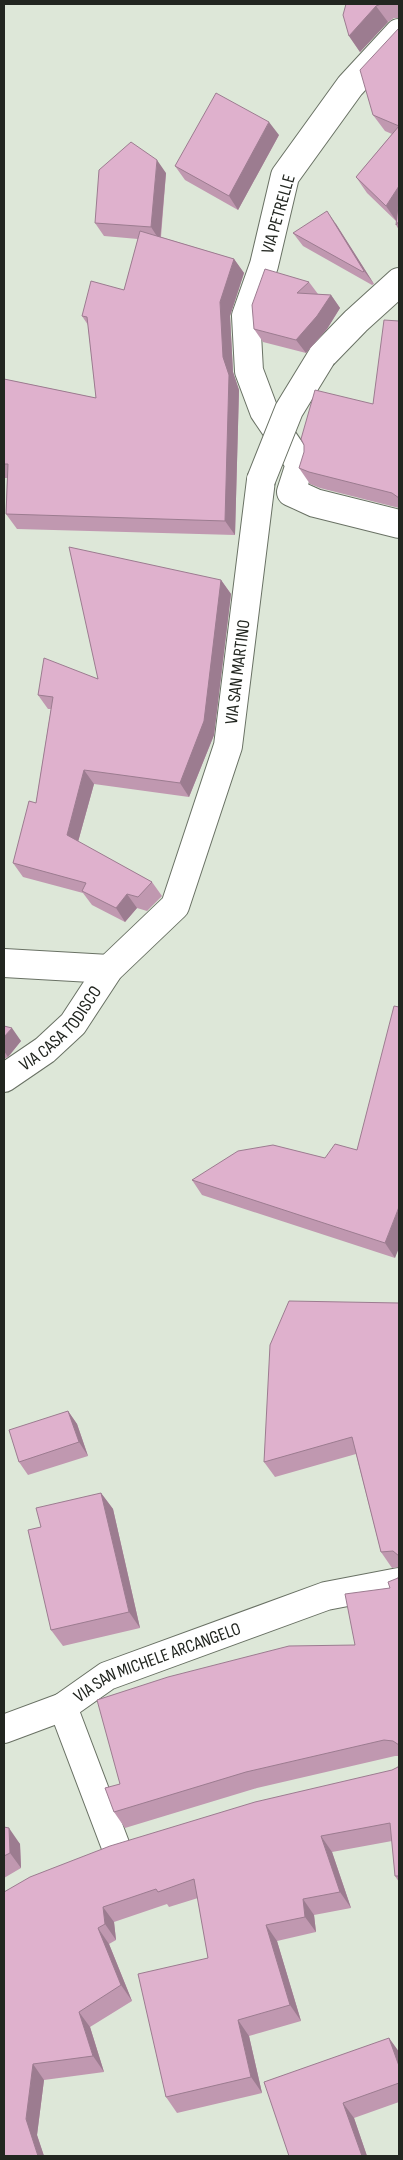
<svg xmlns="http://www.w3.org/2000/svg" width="403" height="2160" viewBox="0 0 403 2160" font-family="'Sofia Sans Condensed',sans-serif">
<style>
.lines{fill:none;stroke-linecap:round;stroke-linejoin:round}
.minor-casing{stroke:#697164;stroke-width:30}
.minor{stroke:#fff;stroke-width:28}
.minor-bridge-casing{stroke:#697164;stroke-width:30;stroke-linecap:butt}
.minor-bridge{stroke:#fff;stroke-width:28}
.wall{fill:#c098b0}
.shaded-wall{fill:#9c7c90}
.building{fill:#dfb1cd;stroke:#9c7c90}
.labels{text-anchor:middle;stroke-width:4;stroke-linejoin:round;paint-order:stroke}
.street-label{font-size:18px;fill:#222620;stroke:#fff}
</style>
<rect width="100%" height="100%" fill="#dde7d8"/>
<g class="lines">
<defs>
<g id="minor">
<path d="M 399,33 L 350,86 L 285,176 L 264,265 L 246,316 L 249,371 L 264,411 L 300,464 L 291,492 L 315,503 L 399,524"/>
<path d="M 322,356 L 356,321 L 399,282"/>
<path d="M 4,963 L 109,969"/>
<path id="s1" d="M 4,1078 L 45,1050 L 73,1024 L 109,969 L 175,906 L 228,746 L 261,480"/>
<path d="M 4,1729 L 63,1707"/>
<path id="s2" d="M 116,1847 L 63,1707 L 107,1676 L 326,1596 L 399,1582"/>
</g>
</defs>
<!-- minor casing -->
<use href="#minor" class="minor-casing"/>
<!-- minor -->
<use href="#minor" class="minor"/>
<defs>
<path id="minor-bridge" d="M 261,480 L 289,410 L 322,356"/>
</defs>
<!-- minor-bridge casing -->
<use href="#minor-bridge" class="minor-bridge-casing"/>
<!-- minor-bridge -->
<use href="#minor-bridge" class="minor-bridge"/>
</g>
<!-- wall -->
<path class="wall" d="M 346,4 L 399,4 L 399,18 L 394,18 L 388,22 L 360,52 L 349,36 Z
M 399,28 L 399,230 L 396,225 L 396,221 L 367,193 L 356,177 L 392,134 L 385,131 L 373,115 Z
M 279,135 L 238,210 L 185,180 L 175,166 Z
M 166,173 L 161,237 L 234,259 L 244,273 L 230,316 L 233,372 L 239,390 L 235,535 L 17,529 L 6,514 L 7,478 L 4,478 L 4,379 L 96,398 L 88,325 L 82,316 L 124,290 L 138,239 L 104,236 L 95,223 Z
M 336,224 L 374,284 L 372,285 L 303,246 L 293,233 Z
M 309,282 L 318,294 L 331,295 L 340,308 L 327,329 L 306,353 L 263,342 L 254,329 Z
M 399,321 L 399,508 L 320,488 L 310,484 L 299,468 L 373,404 Z
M 221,580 L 231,594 L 214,735 L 189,797 L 94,784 L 78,842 L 152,882 L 162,896 L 147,911 L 137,908 L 125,922 L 92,905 L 83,893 L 23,877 L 13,863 L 36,803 L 51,709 L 48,709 L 38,695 L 98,679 Z
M 4,1026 L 21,1041 L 8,1057 L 4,1059 Z
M 357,1150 L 395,1258 L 202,1195 L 192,1180 L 325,1158 Z
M 399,1303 L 399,1567 L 392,1568 L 381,1552 L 356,1454 L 275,1477 L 264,1462 Z
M 68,1411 L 77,1424 L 88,1456 L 28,1475 L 19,1462 Z
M 101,1493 L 113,1509 L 140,1628 L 63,1646 L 51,1630 L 41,1527 Z
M 399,1576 L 399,1756 L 395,1756 L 257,1788 L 125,1828 L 114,1812 L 120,1784 L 355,1645 L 390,1588 Z
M 399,1765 L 399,1882 L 395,1876 L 392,1841 L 332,1852 L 351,1908 L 314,1915 L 316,1932 L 277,1941 L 301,2021 L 249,2036 L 262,2093 L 177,2113 L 166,2097 L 208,1958 L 198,1898 L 169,1907 L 167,1904 L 114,1922 L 116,1940 L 109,1944 L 132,2001 L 90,2027 L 104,2072 L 44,2080 L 37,2135 L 44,2156 L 4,2156 L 4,1892 L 392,1770 L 398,1767 Z
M 4,1827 L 20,1844 L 21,1868 L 4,1878 Z
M 389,2038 L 399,2052 L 399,2102 L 354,2118 L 367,2156 L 289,2156 Z"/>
<!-- shaded-wall -->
<path class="shaded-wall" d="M 376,6 L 388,22 L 360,52 L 349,36 Z
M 269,122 L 279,135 L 238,210 L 229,196 Z
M 157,160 L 166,173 L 160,241 L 151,227 Z
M 399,186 L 399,219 L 397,222 L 386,206 Z
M 327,211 L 336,224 L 374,284 L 364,271 Z
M 234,259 L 244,273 L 230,316 L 233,372 L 239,390 L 235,535 L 225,521 L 223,357 L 220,302 Z
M 331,295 L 340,308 L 327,329 L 306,353 L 296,340 Z
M 221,580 L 231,594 L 214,735 L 189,797 L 180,783 Z
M 84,770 L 94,784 L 76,849 L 67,835 Z
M 127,894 L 137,908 L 125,922 L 116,908 Z
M 12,1028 L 21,1041 L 8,1057 L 4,1051 L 4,1037 Z
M 399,1207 L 399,1248 L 395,1258 L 385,1243 Z
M 68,1411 L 77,1424 L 88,1456 L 79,1442 Z
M 101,1493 L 113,1509 L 140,1628 L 129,1612 Z
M 9,1828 L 20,1844 L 21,1868 L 10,1853 Z
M 321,1836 L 332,1852 L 351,1908 L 340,1892 Z
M 303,1899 L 314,1915 L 316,1932 L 305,1917 Z
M 103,1907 L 114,1922 L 116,1940 L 105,1924 Z
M 266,1925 L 277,1941 L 301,2021 L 290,2005 Z
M 98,1928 L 109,1944 L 132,2001 L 121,1985 Z
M 79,2012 L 90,2027 L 104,2072 L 93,2056 Z
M 238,2020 L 249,2036 L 262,2093 L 251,2077 Z
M 389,2038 L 399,2052 L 399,2066 Z
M 33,2064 L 44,2080 L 37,2135 L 44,2156 L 38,2156 L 26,2119 Z
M 343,2103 L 354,2118 L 367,2156 L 362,2156 Z"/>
<!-- building -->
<path class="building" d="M 346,4 L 381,4 L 376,6 L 349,36 L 343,15 Z
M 399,28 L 399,126 L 373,115 L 360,70 Z
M 216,93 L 269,122 L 229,196 L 175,166 Z
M 399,126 L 399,186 L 386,206 L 356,177 Z
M 131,142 L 157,160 L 151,227 L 95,223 L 99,170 Z
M 399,196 L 399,221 L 396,225 Z
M 327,211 L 364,271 L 363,272 L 293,233 Z
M 140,231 L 234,259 L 220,302 L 223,357 L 229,375 L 225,521 L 6,514 L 8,464 L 4,464 L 4,379 L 96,398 L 87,317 L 82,316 L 91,281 L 124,290 Z
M 265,269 L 309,282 L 297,293 L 331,295 L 317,316 L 296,340 L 254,329 L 252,305 Z
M 384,320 L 399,321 L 399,498 L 392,493 L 309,472 L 299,468 L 304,452 L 304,445 L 301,439 L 315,390 L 373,404 Z
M 69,547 L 221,580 L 204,721 L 180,783 L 84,770 L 67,835 L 152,882 L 138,897 L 127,894 L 116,908 L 82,891 L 86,883 L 13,863 L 29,801 L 36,803 L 53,697 L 38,695 L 44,658 L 98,679 Z
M 394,1006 L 399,1007 L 399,1207 L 385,1243 L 192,1180 L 238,1151 L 273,1145 L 325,1158 L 335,1144 L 357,1150 Z
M 4,1026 L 12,1028 L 4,1037 Z
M 289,1301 L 399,1303 L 399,1556 L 393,1551 L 381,1552 L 352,1437 L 264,1462 L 270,1345 Z
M 68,1411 L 79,1442 L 19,1462 L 9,1430 Z
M 101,1493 L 129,1612 L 51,1630 L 28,1530 L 41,1527 L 36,1508 Z
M 399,1576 L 399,1745 L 393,1741 L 384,1740 L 246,1772 L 114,1812 L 105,1788 L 120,1784 L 97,1700 L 168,1677 L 289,1646 L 355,1645 L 345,1594 L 390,1588 L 388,1582 L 398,1578 Z
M 399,1765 L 399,1876 L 395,1876 L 390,1823 L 321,1836 L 340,1892 L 303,1899 L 305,1917 L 266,1925 L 290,2005 L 238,2020 L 251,2077 L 166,2097 L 138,1974 L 208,1958 L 194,1879 L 158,1892 L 156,1889 L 103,1907 L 105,1924 L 98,1928 L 121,1985 L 79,2012 L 93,2056 L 33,2064 L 26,2119 L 38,2156 L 4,2156 L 4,1892 L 30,1877 L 110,1846 L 255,1802 L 392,1770 L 398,1767 Z
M 4,1827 L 9,1828 L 10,1853 L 4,1856 Z
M 389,2038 L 399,2066 L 399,2083 L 343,2103 L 362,2156 L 289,2156 L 264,2082 Z"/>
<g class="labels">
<!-- street labels -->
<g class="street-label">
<text transform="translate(278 214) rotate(-74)" y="6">VIA PETRELLE</text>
<text dy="6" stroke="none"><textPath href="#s1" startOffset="488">VIA SAN MARTINO</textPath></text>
<text dy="6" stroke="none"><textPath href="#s1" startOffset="76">VIA CASA TODISCO</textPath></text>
<text dy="6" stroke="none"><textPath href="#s2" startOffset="255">VIA SAN MICHELE ARCANGELO</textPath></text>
</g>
</g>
<!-- border -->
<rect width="403" height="2160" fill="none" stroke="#222620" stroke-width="10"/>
</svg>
